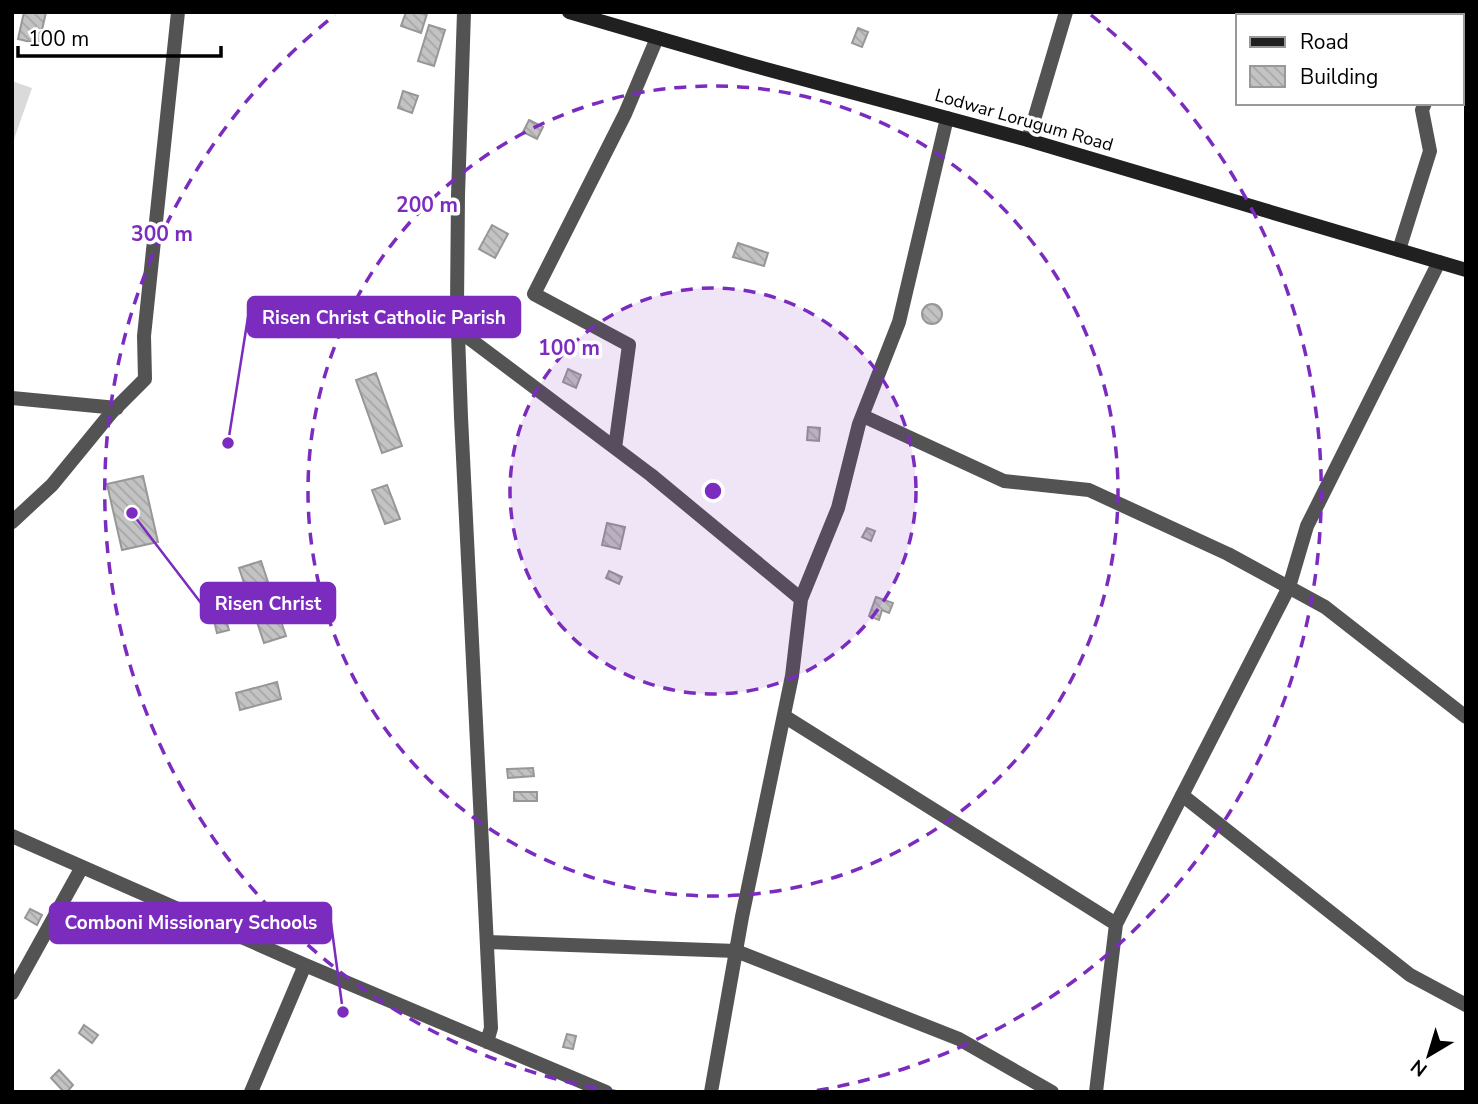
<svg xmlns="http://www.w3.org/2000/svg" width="1478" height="1104" viewBox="0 0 1478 1104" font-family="'Nunito Sans',sans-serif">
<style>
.green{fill:#dadada}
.building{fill:url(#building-back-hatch);stroke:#979797;stroke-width:2}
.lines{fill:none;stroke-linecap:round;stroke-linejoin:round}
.minor{stroke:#535353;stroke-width:14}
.secondary{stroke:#202020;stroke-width:14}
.ring{fill:none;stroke:#7b2cbf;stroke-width:3.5;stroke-dasharray:12 9}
.labels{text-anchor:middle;stroke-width:7;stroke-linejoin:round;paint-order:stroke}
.street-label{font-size:18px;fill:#000;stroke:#fff}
.centre{fill:#7b2cbf;stroke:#fff;stroke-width:3.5}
.ring-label{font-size:21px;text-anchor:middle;font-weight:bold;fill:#7b2cbf;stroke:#fff;stroke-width:7;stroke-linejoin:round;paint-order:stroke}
.leader{fill:none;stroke:#7b2cbf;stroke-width:2.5}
.callout-dot{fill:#7b2cbf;stroke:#fff;stroke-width:2.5}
.callout{fill:#7b2cbf;stroke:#7b2cbf;stroke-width:2.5}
.callout-label{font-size:19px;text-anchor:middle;font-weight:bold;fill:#fff}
</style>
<defs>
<pattern id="building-back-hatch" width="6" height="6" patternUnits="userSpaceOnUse" patternTransform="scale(1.75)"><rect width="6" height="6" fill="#c3c3c3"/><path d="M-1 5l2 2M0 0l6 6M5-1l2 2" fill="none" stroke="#a6a6a6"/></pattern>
</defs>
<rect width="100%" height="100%" fill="#fff"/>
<!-- green -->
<path class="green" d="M 12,81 L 32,88 L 13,142 L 12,141 Z"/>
<!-- building -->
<path class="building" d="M 24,12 L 46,12 L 39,44 L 18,39 Z
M 406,12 L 427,14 L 421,33 L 401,26 Z
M 429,25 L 445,30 L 434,66 L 418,61 Z
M 858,28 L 868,32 L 862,47 L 852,43 Z
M 403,91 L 418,96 L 412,113 L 398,108 Z
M 529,120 L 543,127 L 537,139 L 523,132 Z
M 492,225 L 508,234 L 495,258 L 479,249 Z
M 738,243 L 768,253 L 764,266 L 733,257 Z
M922 314a10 10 0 1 1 20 0a10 10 0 1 1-20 0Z
M 568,369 L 581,375 L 576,388 L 563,382 Z
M 376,373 L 402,446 L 382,453 L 356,380 Z
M 808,427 L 820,428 L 819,441 L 807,440 Z
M 143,476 L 158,542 L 122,550 L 107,484 Z
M 387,485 L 400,519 L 385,524 L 372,490 Z
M 607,523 L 625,527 L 620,549 L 602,545 Z
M 867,528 L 875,531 L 871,541 L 862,537 Z
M 261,561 L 286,636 L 264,643 L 239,568 Z
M 609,571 L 622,577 L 619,584 L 606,578 Z
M 876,597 L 893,603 L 889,613 L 882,610 L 879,620 L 869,616 Z
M 222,606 L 229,630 L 217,633 L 211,609 Z
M 277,682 L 281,699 L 240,710 L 236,693 Z
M 533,768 L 534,776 L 508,778 L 507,769 Z
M 514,792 L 537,792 L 537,801 L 514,801 Z
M 30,909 L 42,915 L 37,925 L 25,918 Z
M 84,1025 L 98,1035 L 92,1043 L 79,1033 Z
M 567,1034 L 576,1036 L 573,1049 L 563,1047 Z
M 59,1070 L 73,1085 L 67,1092 L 64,1092 L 51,1078 Z"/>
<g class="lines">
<!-- minor -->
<path class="minor" d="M 464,12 L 458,195 L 457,306 L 461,417 L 491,1028 L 487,1042
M 1449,16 L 1450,12
M 1028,140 L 1066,12
M 1399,250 L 1430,151 L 1422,110 L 1425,103
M 458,330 L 651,475 L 801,599 L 792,676 L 742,917 L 711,1092
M 12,398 L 117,408
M 863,416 L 1004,481 L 1089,490 L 1228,554 L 1325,607 L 1466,717
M 615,448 L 629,345 L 534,294 L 625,114 L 657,38
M 12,522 L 52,485 L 111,413 L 145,379 L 144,336 L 178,12
M 801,599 L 838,508 L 859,424 L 899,322 L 947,118
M 784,716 L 1116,924 L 1289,587 L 1307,526 L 1439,262
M 1182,795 L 1410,975 L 1466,1005
M 12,836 L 305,965 L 606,1092
M 487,942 L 736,951 L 959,1039 L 1052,1092
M 12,993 L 82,867
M 251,1092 L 305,965
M 1096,1092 L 1116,924"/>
<!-- secondary -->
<path class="secondary" d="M 569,12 L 744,63 L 1028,140 L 1466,270"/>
</g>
<!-- distance rings -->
<circle cx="713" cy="491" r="203" fill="#7b2cbf" fill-opacity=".12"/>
<g class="ring">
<circle cx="713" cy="491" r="203"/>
<circle cx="713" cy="491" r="405"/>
<path d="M618 1092A608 608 0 0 1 335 15M1091 15A608 608 0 0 1 808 1092"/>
</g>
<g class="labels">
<!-- street labels -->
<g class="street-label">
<text transform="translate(1024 120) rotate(16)" y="6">Lodwar Lorugum Road</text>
</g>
</g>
<circle cx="713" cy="491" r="10" class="centre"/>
<g class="ring-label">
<text x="427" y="212">200 m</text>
<text x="162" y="241">300 m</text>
<text x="569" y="355">100 m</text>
</g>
<!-- callouts -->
<path class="leader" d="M228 443L248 317M132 513L201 603M343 1012L331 923"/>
<g class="callout-dot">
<circle cx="228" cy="443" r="7"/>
<circle cx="132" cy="513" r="7"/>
<circle cx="343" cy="1012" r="7"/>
</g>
<g class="callout">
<rect x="248" y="297" width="272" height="40" rx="7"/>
<rect x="201" y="583" width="134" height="40" rx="7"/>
<rect x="50" y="903" width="281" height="40" rx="7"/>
</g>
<g class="callout-label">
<text x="384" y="324">Risen Christ Catholic Parish</text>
<text x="268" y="610">Risen Christ</text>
<text x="191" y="929">Comboni Missionary Schools</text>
</g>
<!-- border -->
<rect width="1478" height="1104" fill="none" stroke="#000000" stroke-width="28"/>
<!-- legend -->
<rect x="1236" y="14" width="228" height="91" fill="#ffffff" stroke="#999999" stroke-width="2"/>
<rect x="1250" y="37" width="35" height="10" fill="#202020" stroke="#999999" stroke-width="2"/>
<text x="1300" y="49" font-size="21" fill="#000000">Road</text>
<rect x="1250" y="66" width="35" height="21" fill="url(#building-back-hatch)" stroke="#999999" stroke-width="2"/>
<text x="1300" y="84" font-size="21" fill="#000000">Building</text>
<!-- north arrow -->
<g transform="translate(1429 1055) rotate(218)" stroke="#ffffff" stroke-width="5" paint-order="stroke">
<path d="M0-5L12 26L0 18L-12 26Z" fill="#000000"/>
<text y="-10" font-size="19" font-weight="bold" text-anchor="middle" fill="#000000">N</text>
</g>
<!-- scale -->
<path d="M18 46v10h203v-10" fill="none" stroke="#000000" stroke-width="3.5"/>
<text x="28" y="46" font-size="21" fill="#000000" stroke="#ffffff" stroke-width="5" paint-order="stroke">100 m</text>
</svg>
